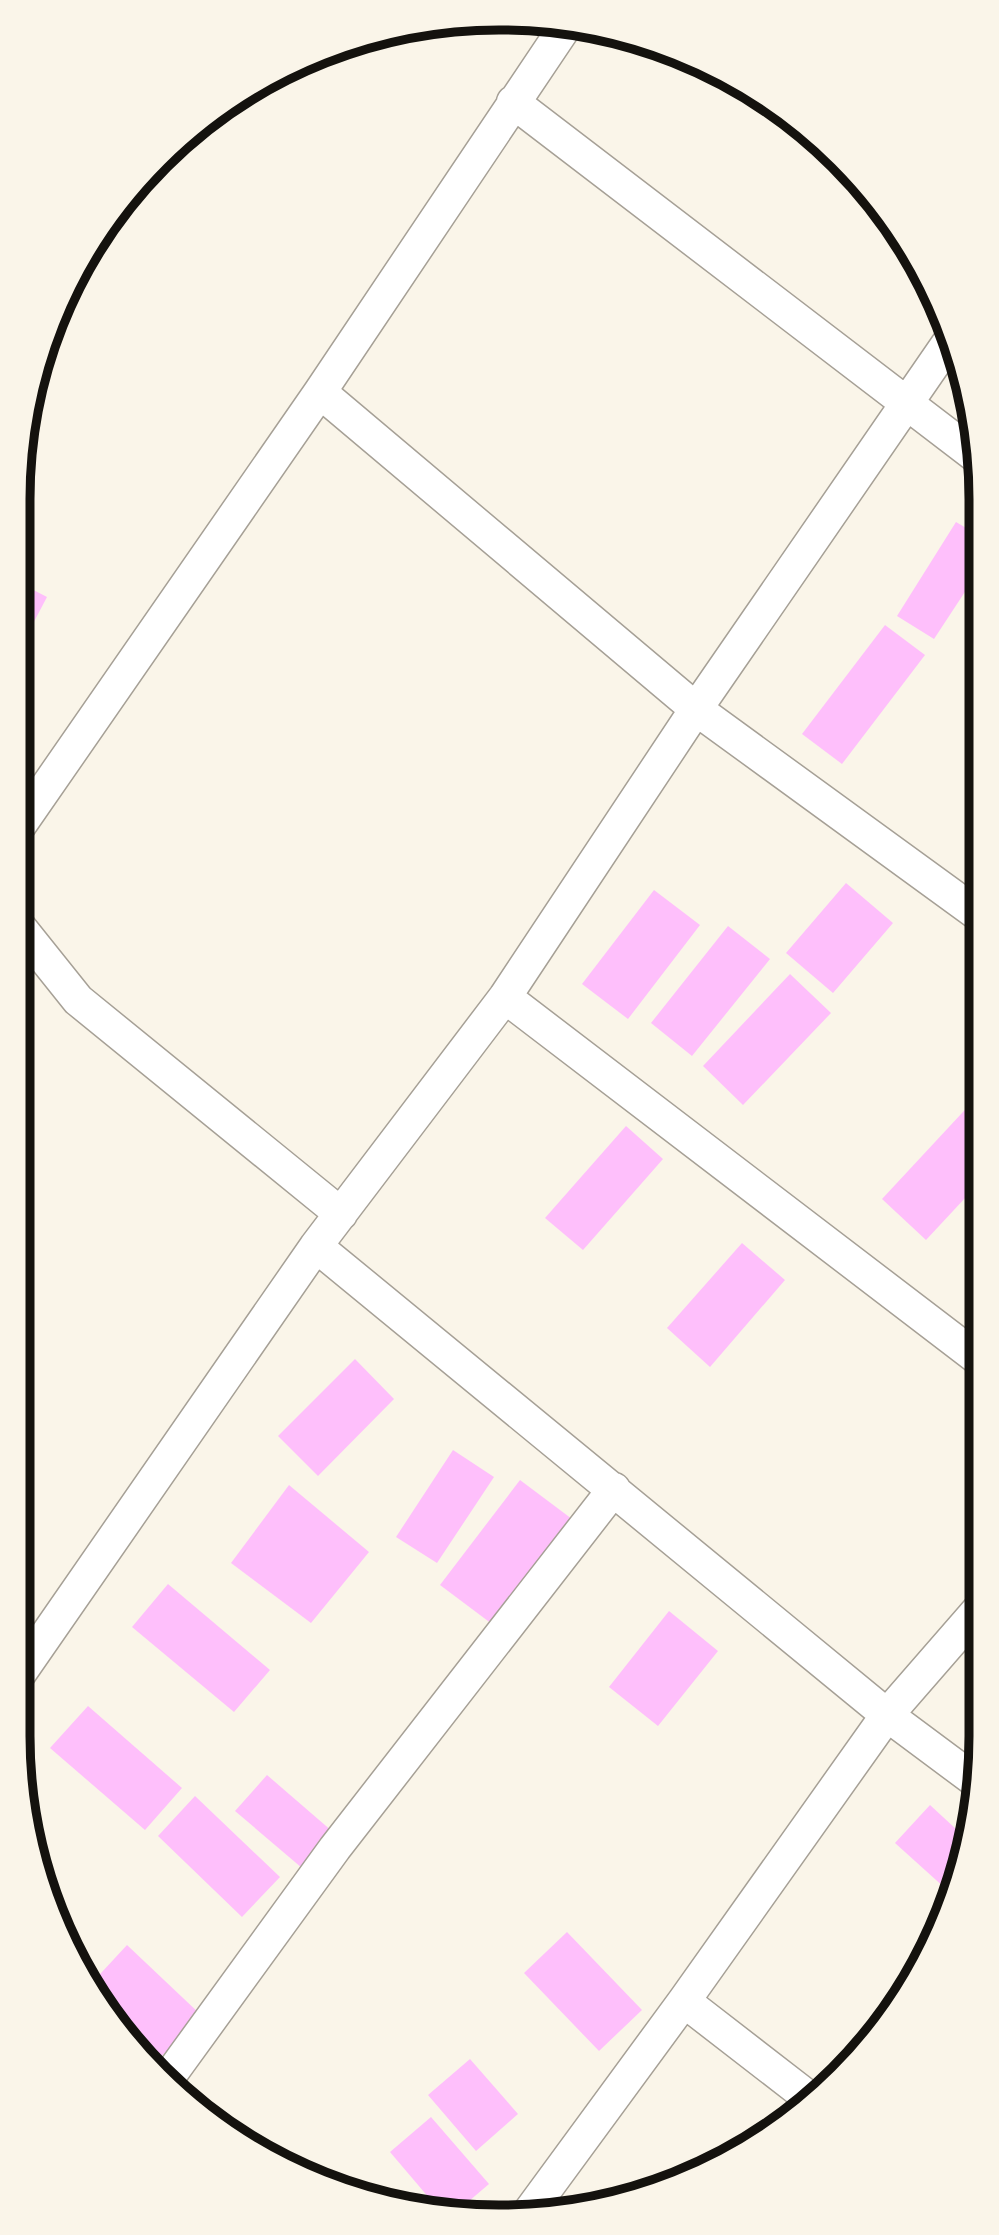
<svg xmlns="http://www.w3.org/2000/svg" width="999" height="2235" viewBox="0 0 999 2235" font-family="Manrope,sans-serif">
<style>
.building{fill:#febffb}
.lines{fill:none;stroke-linecap:round;stroke-linejoin:round}
.minor-casing{stroke:#a6a096;stroke-width:35}
.minor{stroke:#fff;stroke-width:32}
.rim{fill:none;stroke:#14120e;stroke-width:9}
</style>
<rect width="100%" height="100%" fill="#faf5e9"/>
<!-- building -->
<path class="building" d="M 956,522 L 978,535 L 978,572 L 934,639 L 897,616 Z
M 18,582 L 47,597 L 18,652 Z
M 885,625 L 925,655 L 842,764 L 802,734 Z
M 846,883 L 893,923 L 833,993 L 786,953 Z
M 654,890 L 700,925 L 628,1019 L 582,984 Z
M 728,926 L 770,959 L 692,1056 L 651,1023 Z
M 790,974 L 831,1013 L 743,1105 L 703,1066 Z
M 975,1099 L 979,1104 L 980,1182 L 926,1240 L 882,1199 Z
M 626,1126 L 663,1159 L 583,1250 L 545,1218 Z
M 742,1243 L 785,1280 L 710,1367 L 667,1328 Z
M 355,1359 L 394,1399 L 318,1476 L 278,1436 Z
M 453,1450 L 494,1477 L 437,1563 L 396,1537 Z
M 520,1480 L 572,1519 L 492,1624 L 440,1585 Z
M 289,1485 L 369,1552 L 311,1623 L 231,1563 Z
M 168,1584 L 270,1670 L 234,1712 L 132,1627 Z
M 669,1611 L 718,1651 L 658,1726 L 609,1687 Z
M 88,1706 L 182,1788 L 145,1830 L 50,1748 Z
M 267,1775 L 333,1832 L 302,1868 L 235,1811 Z
M 195,1796 L 280,1877 L 242,1917 L 158,1836 Z
M 930,1805 L 969,1841 L 958,1876 L 946,1889 L 895,1843 Z
M 567,1932 L 642,2010 L 599,2051 L 524,1973 Z
M 127,1945 L 201,2015 L 152,2066 L 137,2053 L 89,1986 Z
M 470,2059 L 518,2114 L 476,2151 L 428,2095 Z
M 431,2117 L 489,2184 L 455,2213 L 441,2212 L 390,2152 Z"/>
<g class="lines">
<defs>
<path id="minor" d="M 513,102 L 977,457
M 320,392 L 696,709 L 979,915
M 18,828 L 320,392 L 567,24
M 18,925 L 78,1000 L 341,1214
M 505,997 L 980,1360
M 316,1246 L 887,1715 L 977,1782
M 18,1676 L 316,1246 L 505,997 L 696,709 L 951,339
M 684,2001 L 808,2097
M 168,2078 L 335,1848 L 614,1489
M 527,2215 L 684,2001 L 887,1715 L 981,1607"/>
</defs>
<!-- minor casing -->
<use href="#minor" class="minor-casing"/>
<!-- minor -->
<use href="#minor" class="minor"/>
</g>
<!-- crop -->
<path d="M0 0H999V2235H0ZM499 30H500A469 469 0 0 1 969 499V1736A469 469 0 0 1 500 2205H499A469 469 0 0 1 30 1736V499A469 469 0 0 1 499 30Z" fill="#faf5e9" fill-rule="evenodd"/>
<path class="rim" d="M499 30H500A469 469 0 0 1 969 499V1736A469 469 0 0 1 500 2205H499A469 469 0 0 1 30 1736V499A469 469 0 0 1 499 30Z"/>
</svg>
